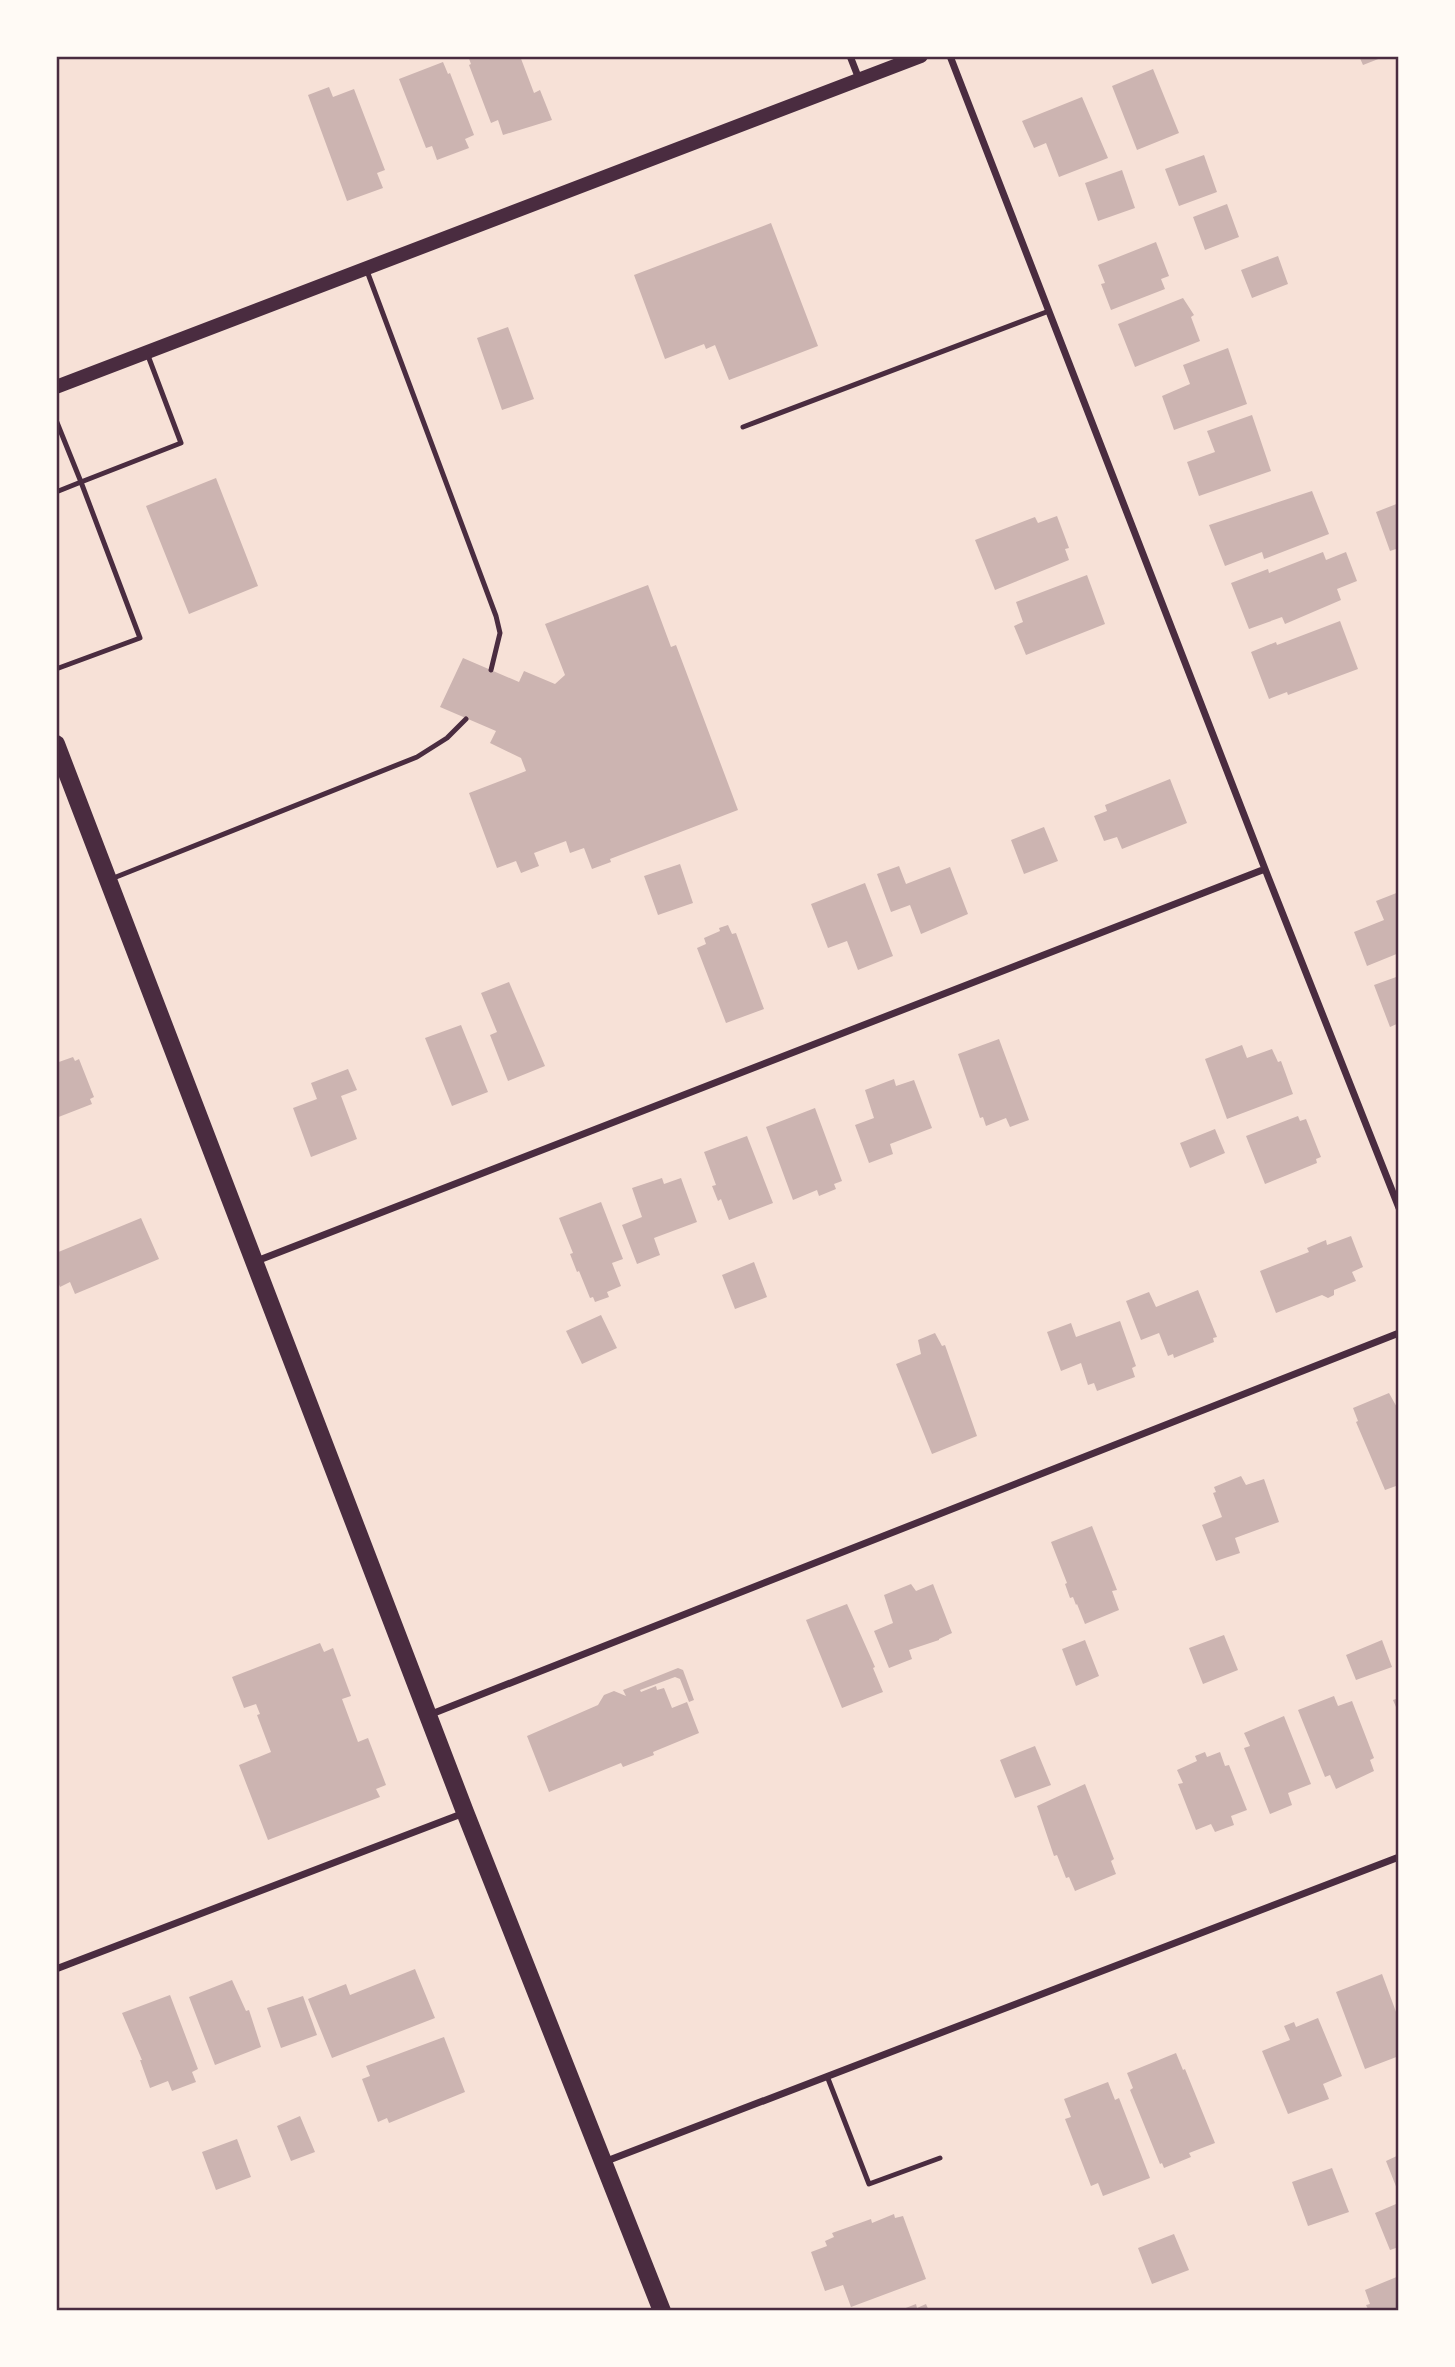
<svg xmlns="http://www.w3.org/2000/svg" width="1455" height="2367" viewBox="0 0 1455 2367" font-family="Barlow,sans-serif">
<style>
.building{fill:#ccb4b1}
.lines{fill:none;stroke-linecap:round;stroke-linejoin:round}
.service{stroke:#4a2c40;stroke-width:5}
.minor{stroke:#4a2c40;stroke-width:7}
.secondary{stroke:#4a2c40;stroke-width:14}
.primary{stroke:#4a2c40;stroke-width:18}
.neatline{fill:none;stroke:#4a2c40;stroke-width:2.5}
</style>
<rect width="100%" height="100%" fill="#f7e1d7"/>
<!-- building -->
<path class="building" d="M 468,56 L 520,56 L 534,93 L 540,90 L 552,120 L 503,135 L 498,120 L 491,123 L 469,65 L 471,64 Z
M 1359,56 L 1386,56 L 1363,65 Z
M 443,62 L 448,74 L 450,73 L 474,135 L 465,139 L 469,148 L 437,160 L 432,146 L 426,148 L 399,79 Z
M 1153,69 L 1179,133 L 1137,150 L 1112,86 Z
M 329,87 L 333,97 L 354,89 L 385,170 L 377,173 L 383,188 L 347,201 L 308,95 Z
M 1082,97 L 1108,158 L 1059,177 L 1046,143 L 1034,148 L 1022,121 Z
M 1204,155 L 1217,192 L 1179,206 L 1165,169 Z
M 1122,170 L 1135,208 L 1098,221 L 1085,183 Z
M 1227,204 L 1239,237 L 1205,250 L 1193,217 Z
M 771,223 L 818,346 L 729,380 L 715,345 L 706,349 L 704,344 L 665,359 L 634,275 Z
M 1156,242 L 1169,276 L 1161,279 L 1165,289 L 1111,310 L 1101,284 L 1105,283 L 1098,265 Z
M 1278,256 L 1288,284 L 1252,298 L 1241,270 Z
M 1183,298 L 1194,315 L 1191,317 L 1200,341 L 1135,367 L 1118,324 Z
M 508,327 L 534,399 L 502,410 L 477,338 Z
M 1228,348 L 1247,404 L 1174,430 L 1162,396 L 1190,384 L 1183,365 Z
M 1252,415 L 1271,471 L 1199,496 L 1187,462 L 1215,452 L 1207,431 Z
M 216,478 L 258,586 L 189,614 L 146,506 Z
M 1312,491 L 1329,534 L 1264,559 L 1262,552 L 1225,566 L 1209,525 Z
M 1399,503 L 1399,548 L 1390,551 L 1376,512 Z
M 1057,516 L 1069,548 L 1065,549 L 1069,560 L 995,590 L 975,540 L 1035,517 L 1038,523 Z
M 1323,552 L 1326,560 L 1346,552 L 1357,581 L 1337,589 L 1341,600 L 1285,624 L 1282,617 L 1249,629 L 1231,583 L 1268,569 L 1269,573 Z
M 1087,575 L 1105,624 L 1026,655 L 1014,626 L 1023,622 L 1016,602 Z
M 648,585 L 671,647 L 676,645 L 738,810 L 610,859 L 611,862 L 592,869 L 584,848 L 570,853 L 566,841 L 534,853 L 539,866 L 521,873 L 516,861 L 497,868 L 469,793 L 526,771 L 521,758 L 490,743 L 496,731 L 440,707 L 463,658 L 519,682 L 524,671 L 555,684 L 565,675 L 545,624 Z
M 1340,621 L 1358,669 L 1288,695 L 1287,692 L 1269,699 L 1251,652 L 1276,642 L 1277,645 Z
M 1170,779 L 1187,823 L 1122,849 L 1117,837 L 1104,841 L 1094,816 L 1107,811 L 1105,805 Z
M 1044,827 L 1058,861 L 1024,874 L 1011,840 Z
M 680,864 L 693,903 L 658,915 L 644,876 Z
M 899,866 L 906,884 L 950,867 L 968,914 L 921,934 L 910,905 L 891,912 L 877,874 Z
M 865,883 L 893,956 L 858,970 L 847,941 L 828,948 L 811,904 Z
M 1399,892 L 1399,953 L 1367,966 L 1354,932 L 1384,920 L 1376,901 Z
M 728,925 L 732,934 L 736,933 L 764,1009 L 726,1023 L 697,948 L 706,944 L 704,938 L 720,931 L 719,928 Z
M 1399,976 L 1399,1023 L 1390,1027 L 1374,985 Z
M 509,982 L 545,1066 L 508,1081 L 490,1035 L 497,1032 L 481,993 Z
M 461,1025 L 488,1092 L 452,1106 L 425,1038 Z
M 999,1039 L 1029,1120 L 1010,1127 L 1006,1118 L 986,1126 L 983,1117 L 980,1118 L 958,1054 Z
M 1242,1045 L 1247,1058 L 1272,1049 L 1278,1062 L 1281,1061 L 1293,1094 L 1227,1119 L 1205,1059 Z
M 73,1057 L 75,1061 L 79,1059 L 94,1097 L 90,1099 L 92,1104 L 56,1118 L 56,1063 Z
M 348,1069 L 357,1090 L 341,1096 L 357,1139 L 311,1157 L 293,1108 L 317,1099 L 311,1083 Z
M 894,1079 L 896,1086 L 914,1080 L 932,1128 L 890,1144 L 893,1154 L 869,1163 L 855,1125 L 874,1118 L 865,1090 Z
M 815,1108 L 842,1181 L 834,1184 L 836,1189 L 819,1196 L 817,1190 L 793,1200 L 766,1127 Z
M 1298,1116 L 1300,1121 L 1306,1119 L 1321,1157 L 1316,1159 L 1317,1163 L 1265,1184 L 1246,1136 Z
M 1215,1129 L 1225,1153 L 1190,1168 L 1180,1143 Z
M 747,1136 L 773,1203 L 729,1220 L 721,1199 L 718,1201 L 712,1186 L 716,1185 L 704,1152 Z
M 662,1178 L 664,1184 L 681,1178 L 697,1222 L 654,1238 L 660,1255 L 637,1264 L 622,1225 L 642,1217 L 632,1188 Z
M 601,1202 L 623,1259 L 612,1263 L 621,1286 L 607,1292 L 609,1297 L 595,1302 L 593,1297 L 590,1298 L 579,1271 L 577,1272 L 570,1254 L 573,1253 L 559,1218 Z
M 141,1218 L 159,1259 L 75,1294 L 70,1282 L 60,1287 L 56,1278 L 56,1258 L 59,1257 L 56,1253 Z
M 1351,1236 L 1363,1267 L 1352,1272 L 1356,1281 L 1334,1290 L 1334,1295 L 1328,1298 L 1322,1295 L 1276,1313 L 1260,1271 L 1309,1252 L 1307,1248 L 1326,1240 L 1327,1245 Z
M 754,1262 L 767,1297 L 735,1309 L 722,1275 Z
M 1198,1290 L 1217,1337 L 1213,1338 L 1214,1342 L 1174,1358 L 1173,1354 L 1168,1356 L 1159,1333 L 1141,1340 L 1126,1301 L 1149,1292 L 1156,1307 Z
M 601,1315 L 617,1348 L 582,1364 L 566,1331 Z
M 1120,1321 L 1136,1366 L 1132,1368 L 1135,1377 L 1097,1391 L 1094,1383 L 1088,1385 L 1081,1363 L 1061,1371 L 1047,1332 L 1071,1323 L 1076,1337 Z
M 935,1333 L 942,1346 L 945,1345 L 977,1436 L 932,1454 L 896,1364 L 921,1354 L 918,1340 Z
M 1389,1393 L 1399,1411 L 1399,1494 L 1396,1486 L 1385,1490 L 1356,1422 L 1358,1421 L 1353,1408 Z
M 1241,1476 L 1246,1485 L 1264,1479 L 1279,1522 L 1235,1538 L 1240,1553 L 1216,1561 L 1202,1525 L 1222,1517 L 1213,1493 L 1216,1492 L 1214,1487 Z
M 1092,1526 L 1117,1590 L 1112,1591 L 1119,1610 L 1085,1624 L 1077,1604 L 1076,1605 L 1073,1597 L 1070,1598 L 1065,1584 L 1067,1583 L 1051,1542 Z
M 911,1584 L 916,1591 L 933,1584 L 952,1633 L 939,1639 L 939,1640 L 909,1650 L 912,1659 L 889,1668 L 874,1631 L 893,1623 L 884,1595 Z
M 847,1604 L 875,1667 L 873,1668 L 883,1692 L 842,1708 L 806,1620 Z
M 1224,1635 L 1238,1670 L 1203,1684 L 1189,1648 Z
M 1085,1640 L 1099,1676 L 1076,1686 L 1062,1649 Z
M 1382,1640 L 1392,1667 L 1356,1680 L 1346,1655 Z
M 320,1643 L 324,1652 L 333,1648 L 351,1696 L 342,1699 L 358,1742 L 368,1738 L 386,1785 L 376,1789 L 380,1797 L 268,1840 L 239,1765 L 271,1752 L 257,1715 L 260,1714 L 256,1704 L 244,1708 L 232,1677 Z
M 678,1668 L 683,1670 L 694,1700 L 689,1702 L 680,1679 L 675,1677 L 640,1690 L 641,1692 L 656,1686 L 657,1690 L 664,1688 L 672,1708 L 687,1702 L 699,1733 L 653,1752 L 654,1755 L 623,1767 L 621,1763 L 549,1792 L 527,1736 L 598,1705 L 604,1695 L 614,1691 L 626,1696 L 623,1690 Z
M 1334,1696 L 1338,1706 L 1352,1701 L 1374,1758 L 1370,1760 L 1374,1771 L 1336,1789 L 1330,1775 L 1325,1777 L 1298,1710 Z
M 1399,1698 L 1399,1714 L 1393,1700 Z
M 1284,1716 L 1311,1784 L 1288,1793 L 1292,1805 L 1270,1814 L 1244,1748 L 1250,1746 L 1244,1733 Z
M 1035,1746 L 1051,1785 L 1015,1798 L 1000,1760 Z
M 1205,1752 L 1207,1757 L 1220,1752 L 1225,1766 L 1229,1765 L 1247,1810 L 1231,1816 L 1234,1825 L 1215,1832 L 1211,1824 L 1196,1830 L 1178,1784 L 1183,1783 L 1177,1770 L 1197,1761 L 1195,1756 Z
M 1085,1784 L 1114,1859 L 1111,1861 L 1116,1874 L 1075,1891 L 1069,1877 L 1066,1878 L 1057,1855 L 1054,1856 L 1037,1806 Z
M 415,1969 L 435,2018 L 332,2058 L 308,1999 L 346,1984 L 350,1995 Z
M 1382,1974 L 1399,2020 L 1399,2056 L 1365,2069 L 1336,1992 Z
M 232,1980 L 246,2011 L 249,2010 L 261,2047 L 215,2065 L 189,1997 Z
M 170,1995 L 198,2069 L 192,2072 L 196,2082 L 172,2091 L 168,2081 L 150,2088 L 140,2060 L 142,2060 L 122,2013 Z
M 303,1996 L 317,2035 L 281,2048 L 267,2008 Z
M 1318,2018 L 1342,2076 L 1323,2084 L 1329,2099 L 1288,2114 L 1262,2051 L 1290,2040 L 1284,2026 L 1294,2022 L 1296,2027 Z
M 444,2037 L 465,2092 L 389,2123 L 387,2118 L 378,2122 L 362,2079 L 370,2076 L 366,2066 Z
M 1176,2053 L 1183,2070 L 1185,2069 L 1215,2143 L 1189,2153 L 1191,2157 L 1164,2168 L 1162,2163 L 1160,2164 L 1130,2090 L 1133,2088 L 1127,2073 Z
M 1108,2082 L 1115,2100 L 1119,2098 L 1150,2178 L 1103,2196 L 1098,2183 L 1091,2186 L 1065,2119 L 1071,2117 L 1064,2099 Z
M 300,2116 L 315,2152 L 291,2161 L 277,2126 Z
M 237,2139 L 251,2177 L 216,2190 L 202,2152 Z
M 1399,2155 L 1399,2194 L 1386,2161 Z
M 1332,2168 L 1349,2212 L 1308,2226 L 1292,2182 Z
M 1396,2204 L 1399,2212 L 1399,2247 L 1390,2250 L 1375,2213 Z
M 894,2214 L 895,2218 L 903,2216 L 926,2279 L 851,2307 L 843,2285 L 825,2291 L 811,2252 L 827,2246 L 825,2241 L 834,2237 L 832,2233 L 871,2219 L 872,2223 Z
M 1174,2234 L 1189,2270 L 1152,2284 L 1138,2248 Z
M 1399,2276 L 1399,2311 L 1369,2311 L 1366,2305 L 1370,2304 L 1365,2290 Z
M 916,2304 L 917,2308 L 926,2304 L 929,2311 L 898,2311 Z"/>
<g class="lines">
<!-- service -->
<path class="service" d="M 367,271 L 496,616 L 500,633 L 491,670
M 56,420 L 81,482 L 56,492
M 743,427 L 1049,311
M 56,669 L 140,638 L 81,482 L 181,443 L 147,353
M 111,879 L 417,757 L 447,738 L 466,719
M 827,2076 L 869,2184 L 940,2158"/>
<!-- minor -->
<path class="minor" d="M 850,56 L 859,79
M 950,56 L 1265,869 L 1399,1208
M 254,1262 L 1265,869
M 429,1715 L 1399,1333
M 56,1969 L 464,1813
M 604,2162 L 1399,1857"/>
<!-- secondary -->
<path class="secondary" d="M 56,387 L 921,56"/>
<!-- primary -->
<path class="primary" d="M 56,744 L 465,1812 L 662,2311"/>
</g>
<!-- border -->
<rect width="1455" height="2367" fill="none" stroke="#fffaf5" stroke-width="116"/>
<rect x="58" y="58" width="1339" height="2251" class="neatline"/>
</svg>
